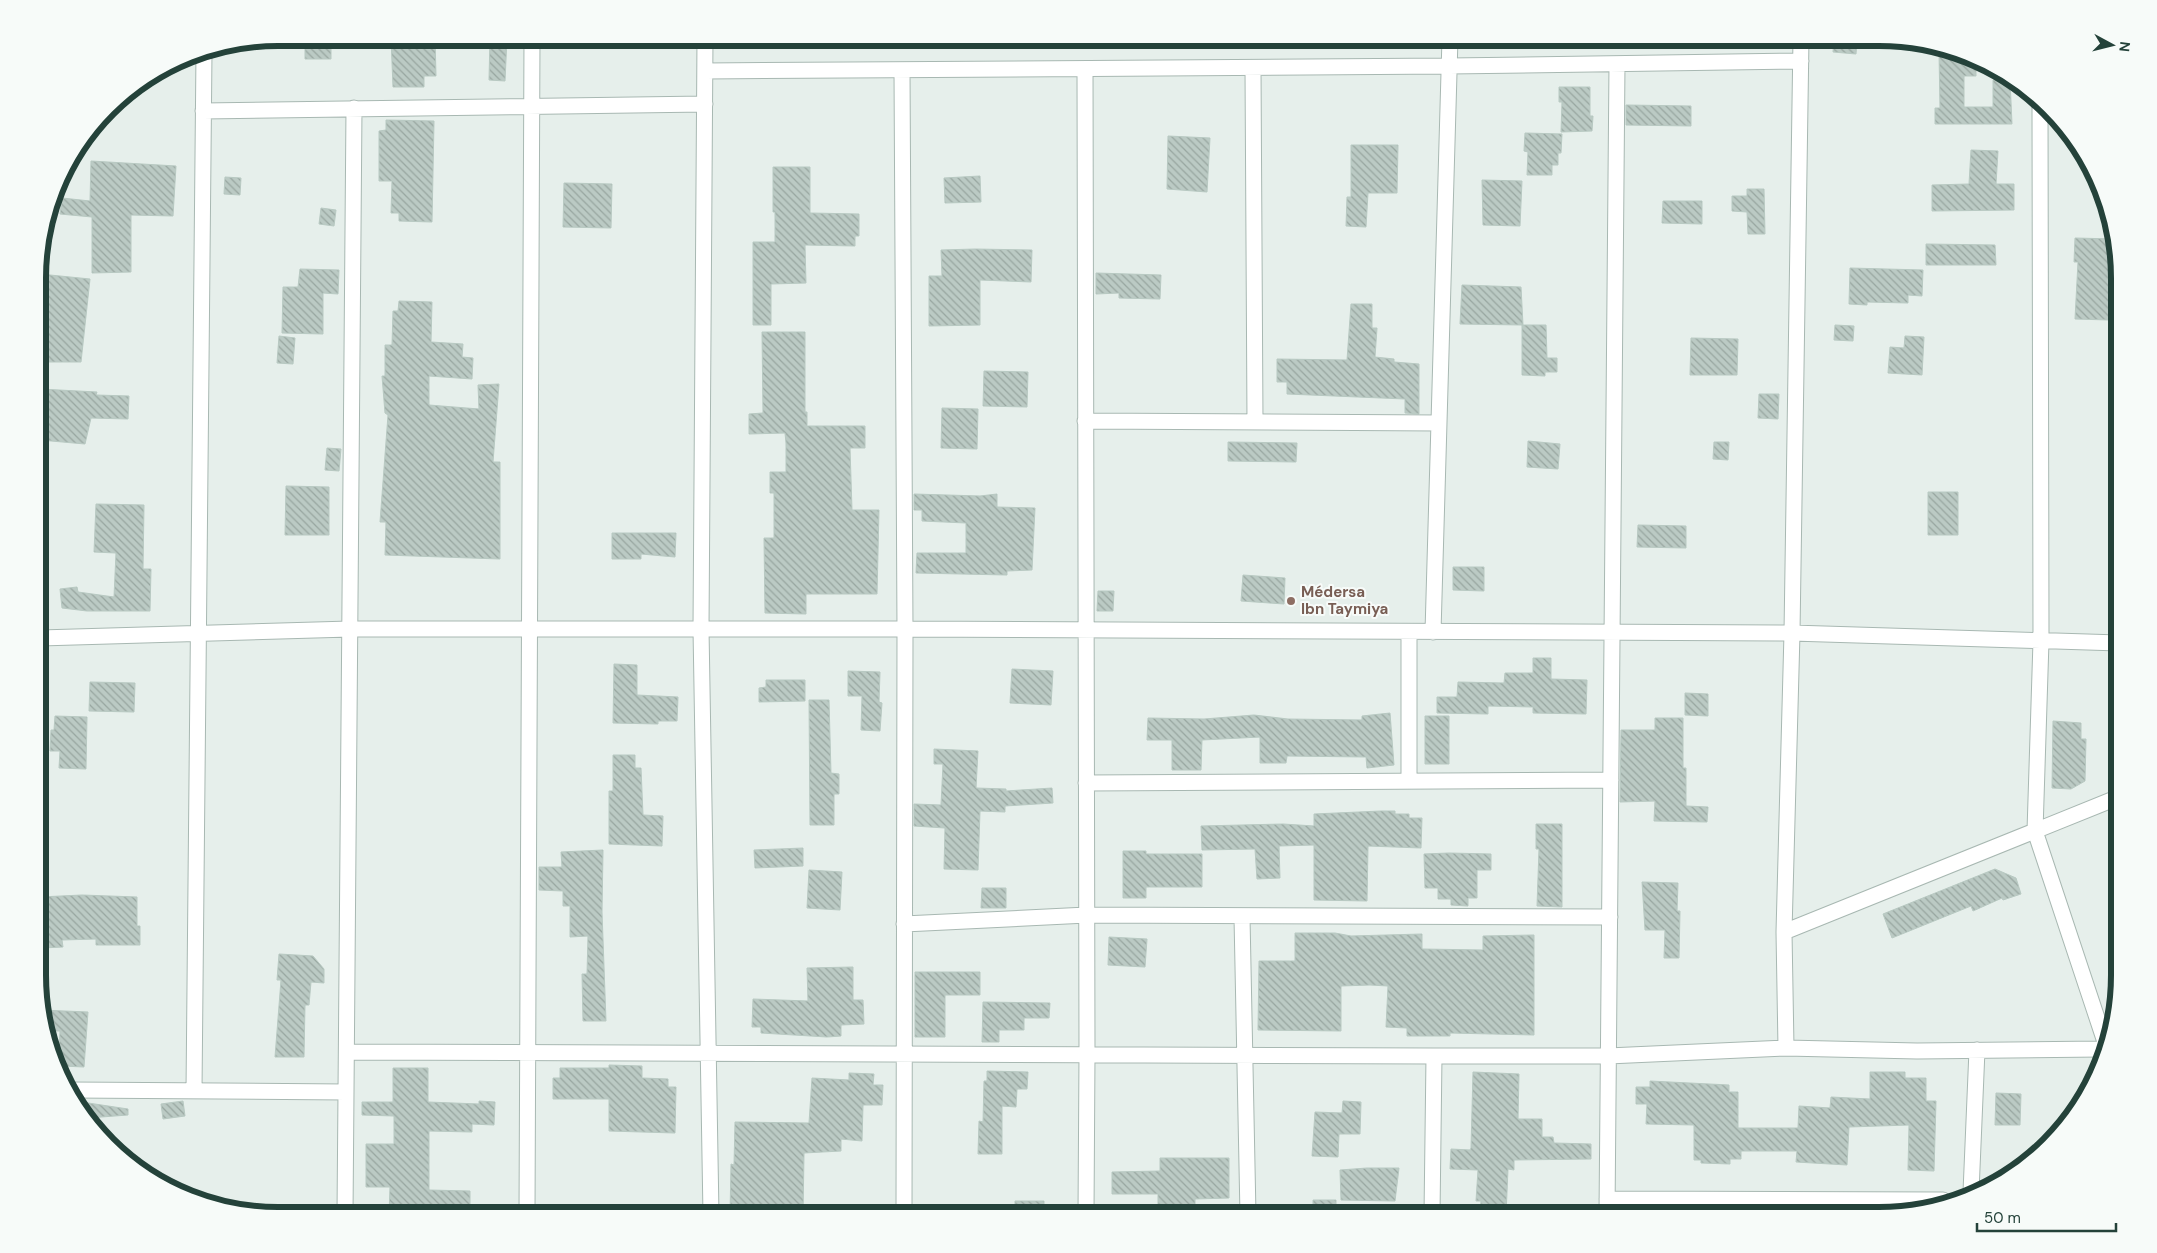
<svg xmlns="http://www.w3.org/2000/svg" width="2157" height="1253" viewBox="0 0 2157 1253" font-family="'DM Sans',sans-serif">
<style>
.building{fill:url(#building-back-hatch);stroke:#b8c9c2}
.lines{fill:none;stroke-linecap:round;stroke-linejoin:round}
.street-casing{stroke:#a8b8b2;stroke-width:17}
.street{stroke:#fff;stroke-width:15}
.education-dot{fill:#8d6e63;stroke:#f7fbf9;stroke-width:2}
.labels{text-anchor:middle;stroke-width:4;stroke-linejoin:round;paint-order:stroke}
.education-label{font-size:15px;font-weight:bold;fill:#785e54;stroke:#f7fbf9;text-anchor:start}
.rim{fill:none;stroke:#24423a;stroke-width:6}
</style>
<defs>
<pattern id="building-back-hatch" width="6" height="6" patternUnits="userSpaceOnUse" patternTransform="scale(1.25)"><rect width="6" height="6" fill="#bbcac4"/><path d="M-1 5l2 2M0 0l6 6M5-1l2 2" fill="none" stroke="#98a6a0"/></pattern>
</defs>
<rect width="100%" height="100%" fill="#e6efeb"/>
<!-- building -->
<path class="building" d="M 305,38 L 331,38 L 331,59 L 305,59 Z
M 391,38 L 435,38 L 436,76 L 424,76 L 424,87 L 393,87 Z
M 490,38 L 507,38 L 505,81 L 489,80 Z
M 1834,38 L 1857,40 L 1856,54 L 1833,52 Z
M 1955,51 L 1976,60 L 1976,76 L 1964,76 L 1964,107 L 1993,107 L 1993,80 L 2010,80 L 2012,124 L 1935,124 L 1935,108 L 1940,108 L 1939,52 Z
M 1559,87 L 1590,87 L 1590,116 L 1593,116 L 1592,131 L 1561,132 L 1562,102 L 1559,102 Z
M 1626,105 L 1691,106 L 1691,126 L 1626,125 Z
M 386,120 L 434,121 L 432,222 L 399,221 L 399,213 L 391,213 L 392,181 L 379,181 L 379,131 L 386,130 Z
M 1525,133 L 1562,134 L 1561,153 L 1558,153 L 1558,165 L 1552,165 L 1552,175 L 1527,175 L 1528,152 L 1524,151 Z
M 1168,136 L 1210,138 L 1207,192 L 1167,189 Z
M 1351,145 L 1398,145 L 1397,193 L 1368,193 L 1366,227 L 1346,226 L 1347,197 L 1351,197 Z
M 1971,150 L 1998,151 L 1996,184 L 2014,184 L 2014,210 L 1932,211 L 1932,185 L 1969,184 Z
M 91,161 L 176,166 L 173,216 L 131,215 L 131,272 L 92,273 L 92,217 L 60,214 L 62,198 L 90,201 Z
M 773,167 L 810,167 L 810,213 L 859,214 L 859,236 L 855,236 L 855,246 L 805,245 L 806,283 L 771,284 L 771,325 L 753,325 L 753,242 L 775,242 L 775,212 L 773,212 Z
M 980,176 L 981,202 L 945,203 L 944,178 Z
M 225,177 L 241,178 L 240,195 L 224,194 Z
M 1482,180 L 1522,181 L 1520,226 L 1483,225 Z
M 564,183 L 612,184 L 611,228 L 563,227 Z
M 1747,189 L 1764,189 L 1765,234 L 1748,234 L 1747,212 L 1732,211 L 1732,196 L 1747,196 Z
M 1663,201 L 1702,201 L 1702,224 L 1662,223 Z
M 321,208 L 336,210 L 334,226 L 319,224 Z
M 2075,238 L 2114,239 L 2119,264 L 2110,264 L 2109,320 L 2075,319 L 2078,262 L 2074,262 Z
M 1926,244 L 1995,245 L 1996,265 L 1926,265 Z
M 975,249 L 1032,250 L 1031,282 L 980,280 L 980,325 L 929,326 L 929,276 L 942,276 L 941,250 Z
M 1850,268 L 1923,270 L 1922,296 L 1908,295 L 1908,303 L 1867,302 L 1867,305 L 1849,304 Z
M 300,269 L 339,270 L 338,294 L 323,293 L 323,334 L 282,333 L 283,287 L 298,287 Z
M 1096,273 L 1161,275 L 1160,299 L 1119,298 L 1119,293 L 1096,294 Z
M 40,274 L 90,279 L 81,362 L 40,362 Z
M 1462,285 L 1521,287 L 1523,325 L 1546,325 L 1547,358 L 1557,358 L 1557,372 L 1545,372 L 1545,376 L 1522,375 L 1522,325 L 1460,324 Z
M 399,301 L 432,302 L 431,342 L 463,344 L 462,357 L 473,358 L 472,379 L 429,376 L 429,405 L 479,409 L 478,385 L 499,384 L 493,462 L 500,462 L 500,559 L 385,555 L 386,522 L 380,522 L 388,415 L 385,413 L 382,376 L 385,376 L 385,345 L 392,345 L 393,311 L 398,311 Z
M 1351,304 L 1372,304 L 1372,328 L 1377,328 L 1375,357 L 1394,359 L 1394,362 L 1419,364 L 1419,414 L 1405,413 L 1405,399 L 1287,394 L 1287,382 L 1277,382 L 1277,359 L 1347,360 Z
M 1835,325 L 1854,326 L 1853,341 L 1834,340 Z
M 762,332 L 805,332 L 805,412 L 807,412 L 807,426 L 865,426 L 865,448 L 850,448 L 852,510 L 879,510 L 877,594 L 806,594 L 806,614 L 765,613 L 764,538 L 774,538 L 774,493 L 770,493 L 770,472 L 786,472 L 786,443 L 785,433 L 749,434 L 749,414 L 763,413 Z
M 279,336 L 295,338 L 293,364 L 277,363 Z
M 1905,336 L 1924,337 L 1922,375 L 1888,373 L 1890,347 L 1904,348 Z
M 1691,338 L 1738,339 L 1737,375 L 1690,375 Z
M 984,371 L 1028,372 L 1027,407 L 983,406 Z
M 40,389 L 97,392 L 96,395 L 129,396 L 128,419 L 91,418 L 85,444 L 40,440 Z
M 1759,394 L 1779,394 L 1778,419 L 1758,418 Z
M 942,408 L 978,409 L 977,449 L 941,448 Z
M 1528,441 L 1560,444 L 1558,469 L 1527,467 Z
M 1228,442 L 1297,443 L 1296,462 L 1228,461 Z
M 1714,442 L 1729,442 L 1728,460 L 1713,459 Z
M 327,448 L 341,449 L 339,471 L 325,470 Z
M 286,486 L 329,487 L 329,535 L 285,535 Z
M 1928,492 L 1958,492 L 1958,535 L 1928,535 Z
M 914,494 L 980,496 L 997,494 L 997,507 L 1035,508 L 1032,570 L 1007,571 L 1007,575 L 916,573 L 917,553 L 966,553 L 966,523 L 922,521 L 922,510 L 914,510 Z
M 96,504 L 144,505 L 143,569 L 151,569 L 150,611 L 87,611 L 62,608 L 60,589 L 77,587 L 78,592 L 114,597 L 116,553 L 94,552 Z
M 1638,525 L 1686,526 L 1686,548 L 1637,547 Z
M 612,533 L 676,533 L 675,557 L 641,554 L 641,559 L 612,559 Z
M 1453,567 L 1484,567 L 1484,591 L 1453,590 Z
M 1243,575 L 1285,578 L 1284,604 L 1241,601 Z
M 1098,591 L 1114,591 L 1113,611 L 1097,611 Z
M 1533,658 L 1551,658 L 1551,679 L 1587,680 L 1586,714 L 1533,713 L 1533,707 L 1488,706 L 1488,714 L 1437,713 L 1437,697 L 1457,697 L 1458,682 L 1504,683 L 1505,673 L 1533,673 Z
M 614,664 L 637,665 L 637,695 L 678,697 L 677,721 L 658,721 L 658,724 L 613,723 Z
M 1012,669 L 1053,671 L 1051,705 L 1010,703 Z
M 848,671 L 880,672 L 879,702 L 882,703 L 880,731 L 861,730 L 862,696 L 848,696 Z
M 766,680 L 805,680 L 805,701 L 759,702 L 759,688 L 766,687 Z
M 90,682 L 135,683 L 134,712 L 89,711 Z
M 1685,693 L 1708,694 L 1708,716 L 1685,715 Z
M 809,700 L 829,700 L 831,773 L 839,774 L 839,794 L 834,794 L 834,825 L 810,825 Z
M 1390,713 L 1394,765 L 1367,768 L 1366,757 L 1287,756 L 1286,763 L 1260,763 L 1260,737 L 1202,740 L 1201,770 L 1172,770 L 1172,740 L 1147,740 L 1148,718 L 1204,719 L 1254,715 L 1288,719 L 1362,720 L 1362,716 Z
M 55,716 L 87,717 L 86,769 L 59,768 L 60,751 L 50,751 L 51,730 L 54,730 Z
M 1425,716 L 1449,716 L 1449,764 L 1425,764 Z
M 1655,718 L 1683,718 L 1683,768 L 1686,768 L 1686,806 L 1708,807 L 1707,822 L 1654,821 L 1655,801 L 1620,802 L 1621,730 L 1655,730 Z
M 2053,721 L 2081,723 L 2081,739 L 2086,739 L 2085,781 L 2071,789 L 2052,788 Z
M 934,749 L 978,751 L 976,788 L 1006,789 L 1006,791 L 1052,788 L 1053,803 L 1005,806 L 1005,812 L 980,811 L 978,870 L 944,869 L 945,828 L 914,826 L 914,804 L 941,805 L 943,764 L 934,764 Z
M 613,755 L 635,755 L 635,768 L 641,768 L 643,815 L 663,816 L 662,846 L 609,844 L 609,791 L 613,791 Z
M 1381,811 L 1395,811 L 1395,814 L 1409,814 L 1409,818 L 1422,818 L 1421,848 L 1368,846 L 1367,901 L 1314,900 L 1314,845 L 1279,846 L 1280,878 L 1257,879 L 1255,849 L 1202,850 L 1201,826 L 1283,824 L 1314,826 L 1314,814 Z
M 1536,824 L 1562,824 L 1562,907 L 1537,906 L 1539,849 L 1536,849 Z
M 803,848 L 803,866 L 755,868 L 754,850 Z
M 603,850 L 602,912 L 606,1021 L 583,1021 L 582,974 L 587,974 L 588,936 L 570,937 L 570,906 L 563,906 L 563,891 L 539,890 L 539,867 L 562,867 L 561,852 Z
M 1123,851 L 1146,851 L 1146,854 L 1202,854 L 1202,887 L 1146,887 L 1146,898 L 1123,898 Z
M 1449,853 L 1491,854 L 1491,870 L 1477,870 L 1477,898 L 1468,898 L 1468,906 L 1451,905 L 1451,899 L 1438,899 L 1438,888 L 1425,888 L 1424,854 Z
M 1995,869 L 2016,878 L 2021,894 L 2003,900 L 2002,898 L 1973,911 L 1971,906 L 1892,938 L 1883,914 Z
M 809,870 L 842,872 L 840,910 L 807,908 Z
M 1642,882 L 1678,883 L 1677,911 L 1680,911 L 1679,958 L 1664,958 L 1665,930 L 1645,930 Z
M 982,888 L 1006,888 L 1006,908 L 981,908 Z
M 82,895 L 137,897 L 137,926 L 140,926 L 140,945 L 96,945 L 96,939 L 62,940 L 63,947 L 42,948 L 40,897 Z
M 1295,933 L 1335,933 L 1351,936 L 1422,934 L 1422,949 L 1483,950 L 1483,936 L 1534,935 L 1534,1035 L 1450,1033 L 1450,1036 L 1407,1036 L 1407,1028 L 1386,1027 L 1388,986 L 1370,985 L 1341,986 L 1341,1031 L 1258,1030 L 1259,961 L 1295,961 Z
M 1109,937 L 1147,939 L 1145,967 L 1108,965 Z
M 279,954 L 313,956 L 324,969 L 324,983 L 311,982 L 309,1005 L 305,1005 L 304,1057 L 275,1057 L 281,980 L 277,980 Z
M 853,967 L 853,1000 L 863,1000 L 864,1024 L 841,1025 L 841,1036 L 827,1037 L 761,1033 L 761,1027 L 752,1027 L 753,999 L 808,1001 L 807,968 Z
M 915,972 L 980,972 L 980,995 L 945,995 L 945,1037 L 915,1037 Z
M 983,1002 L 1050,1003 L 1049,1018 L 1024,1018 L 1024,1030 L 999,1030 L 999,1042 L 982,1042 Z
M 41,1010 L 88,1012 L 84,1067 L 62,1066 L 59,1057 L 60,1031 L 49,1031 Z
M 609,1065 L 642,1066 L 642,1078 L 668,1079 L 668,1087 L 676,1087 L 675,1133 L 609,1131 L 609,1099 L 553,1099 L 553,1078 L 560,1078 L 560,1068 L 609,1068 Z
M 393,1068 L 428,1068 L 428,1102 L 479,1104 L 479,1101 L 495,1102 L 494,1125 L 472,1124 L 472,1132 L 429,1131 L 429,1190 L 470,1191 L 470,1215 L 389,1215 L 390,1187 L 366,1187 L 366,1144 L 394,1144 L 394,1116 L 362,1115 L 362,1102 L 393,1102 Z
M 987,1071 L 1028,1072 L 1027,1089 L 1017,1089 L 1016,1107 L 1002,1106 L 1002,1154 L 978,1154 L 979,1121 L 983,1122 L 984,1081 L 987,1081 Z
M 1473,1072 L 1519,1074 L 1518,1119 L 1542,1119 L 1542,1137 L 1553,1137 L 1554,1143 L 1591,1144 L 1591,1159 L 1514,1160 L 1514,1170 L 1508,1169 L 1506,1215 L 1480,1215 L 1481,1201 L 1476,1201 L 1478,1170 L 1450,1169 L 1451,1149 L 1470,1150 L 1471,1148 Z
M 1870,1072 L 1905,1072 L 1905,1078 L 1926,1078 L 1926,1101 L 1936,1101 L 1934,1171 L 1908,1170 L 1909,1125 L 1849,1127 L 1847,1165 L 1796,1162 L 1797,1151 L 1741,1151 L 1741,1159 L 1730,1159 L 1730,1164 L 1701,1163 L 1701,1160 L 1694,1160 L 1694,1125 L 1646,1124 L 1647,1104 L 1636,1104 L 1636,1087 L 1650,1087 L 1650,1081 L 1729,1085 L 1729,1092 L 1738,1092 L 1738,1128 L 1798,1128 L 1799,1106 L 1830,1108 L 1831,1097 L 1870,1099 Z
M 849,1073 L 874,1074 L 873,1085 L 883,1085 L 882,1105 L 863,1105 L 862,1141 L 841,1139 L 841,1151 L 804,1153 L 803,1215 L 730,1215 L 731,1164 L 734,1165 L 735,1122 L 809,1123 L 812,1078 L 849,1080 Z
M 1996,1093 L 2021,1094 L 2020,1125 L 1995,1125 Z
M 75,1101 L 128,1109 L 128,1115 L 88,1118 L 78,1108 Z
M 183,1101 L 185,1116 L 163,1119 L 161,1104 Z
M 1343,1101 L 1361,1102 L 1360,1134 L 1339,1134 L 1338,1157 L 1312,1156 L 1315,1112 L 1342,1113 Z
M 1160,1158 L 1229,1158 L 1229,1198 L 1195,1199 L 1195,1215 L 1158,1215 L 1158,1194 L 1112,1194 L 1112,1172 L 1160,1171 Z
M 1367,1168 L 1399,1168 L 1395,1201 L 1341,1200 L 1340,1170 Z
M 1313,1200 L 1336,1200 L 1336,1215 L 1313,1215 Z
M 1015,1201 L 1044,1201 L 1044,1215 L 1015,1215 Z"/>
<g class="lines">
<defs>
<path id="street" d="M 705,38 L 701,629 L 711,1215
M 1253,68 L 1255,421
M 1085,69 L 1087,1054 L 1086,1215
M 705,71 L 1449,66 L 1801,61
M 2040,108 L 2041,641 L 2035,831 L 2104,1039
M 203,111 L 705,104
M 1085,421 L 1439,423
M 1433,632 L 1450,38
M 40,638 L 350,629 L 905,629 L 902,70
M 1409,781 L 1409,632
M 1086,783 L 1611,780
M 1242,917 L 1248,1215
M 904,924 L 1087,915 L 1610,917
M 1784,932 L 2119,797
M 1786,1048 L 1784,932 L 1792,633 L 1801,38
M 347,1052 L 1434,1056 L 1608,1056 L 1786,1048 L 1917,1051 L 2101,1049
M 71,1090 L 346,1092
M 194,1091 L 204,52
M 1971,1192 L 1977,1050
M 1607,1199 L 1943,1200
M 345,1215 L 354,108
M 527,1215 L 532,38
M 904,1215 L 905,629 L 1792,633 L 2119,643
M 1432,1215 L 1434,1056
M 1607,1215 L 1617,64"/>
</defs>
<!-- street casing -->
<use href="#street" class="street-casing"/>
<!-- street -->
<use href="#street" class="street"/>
</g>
<!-- markers -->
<circle class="education-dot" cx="1291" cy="601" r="5"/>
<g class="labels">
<!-- education labels -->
<g class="education-label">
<text x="1301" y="597">Médersa<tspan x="1301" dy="17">Ibn Taymiya</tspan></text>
</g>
</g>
<!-- crop -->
<path d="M0 0H2157V1253H0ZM278 46H1879A232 232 0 0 1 2111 278V975A232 232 0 0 1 1879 1207H278A232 232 0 0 1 46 975V278A232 232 0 0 1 278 46Z" fill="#f7fbf9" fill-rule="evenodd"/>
<path class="rim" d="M278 46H1879A232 232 0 0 1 2111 278V975A232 232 0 0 1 1879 1207H278A232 232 0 0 1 46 975V278A232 232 0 0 1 278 46Z"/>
<!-- north arrow -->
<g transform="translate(2112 45) rotate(97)" stroke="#f7fbf9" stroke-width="4" paint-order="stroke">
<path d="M0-4L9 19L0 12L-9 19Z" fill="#24423a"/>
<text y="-8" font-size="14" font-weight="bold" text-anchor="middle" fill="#24423a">N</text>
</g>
<!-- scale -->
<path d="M1977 1223v8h139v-8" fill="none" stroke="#24423a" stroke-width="2.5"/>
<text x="1984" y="1223" font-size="15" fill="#24423a" stroke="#f7fbf9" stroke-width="4" paint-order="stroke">50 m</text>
</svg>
